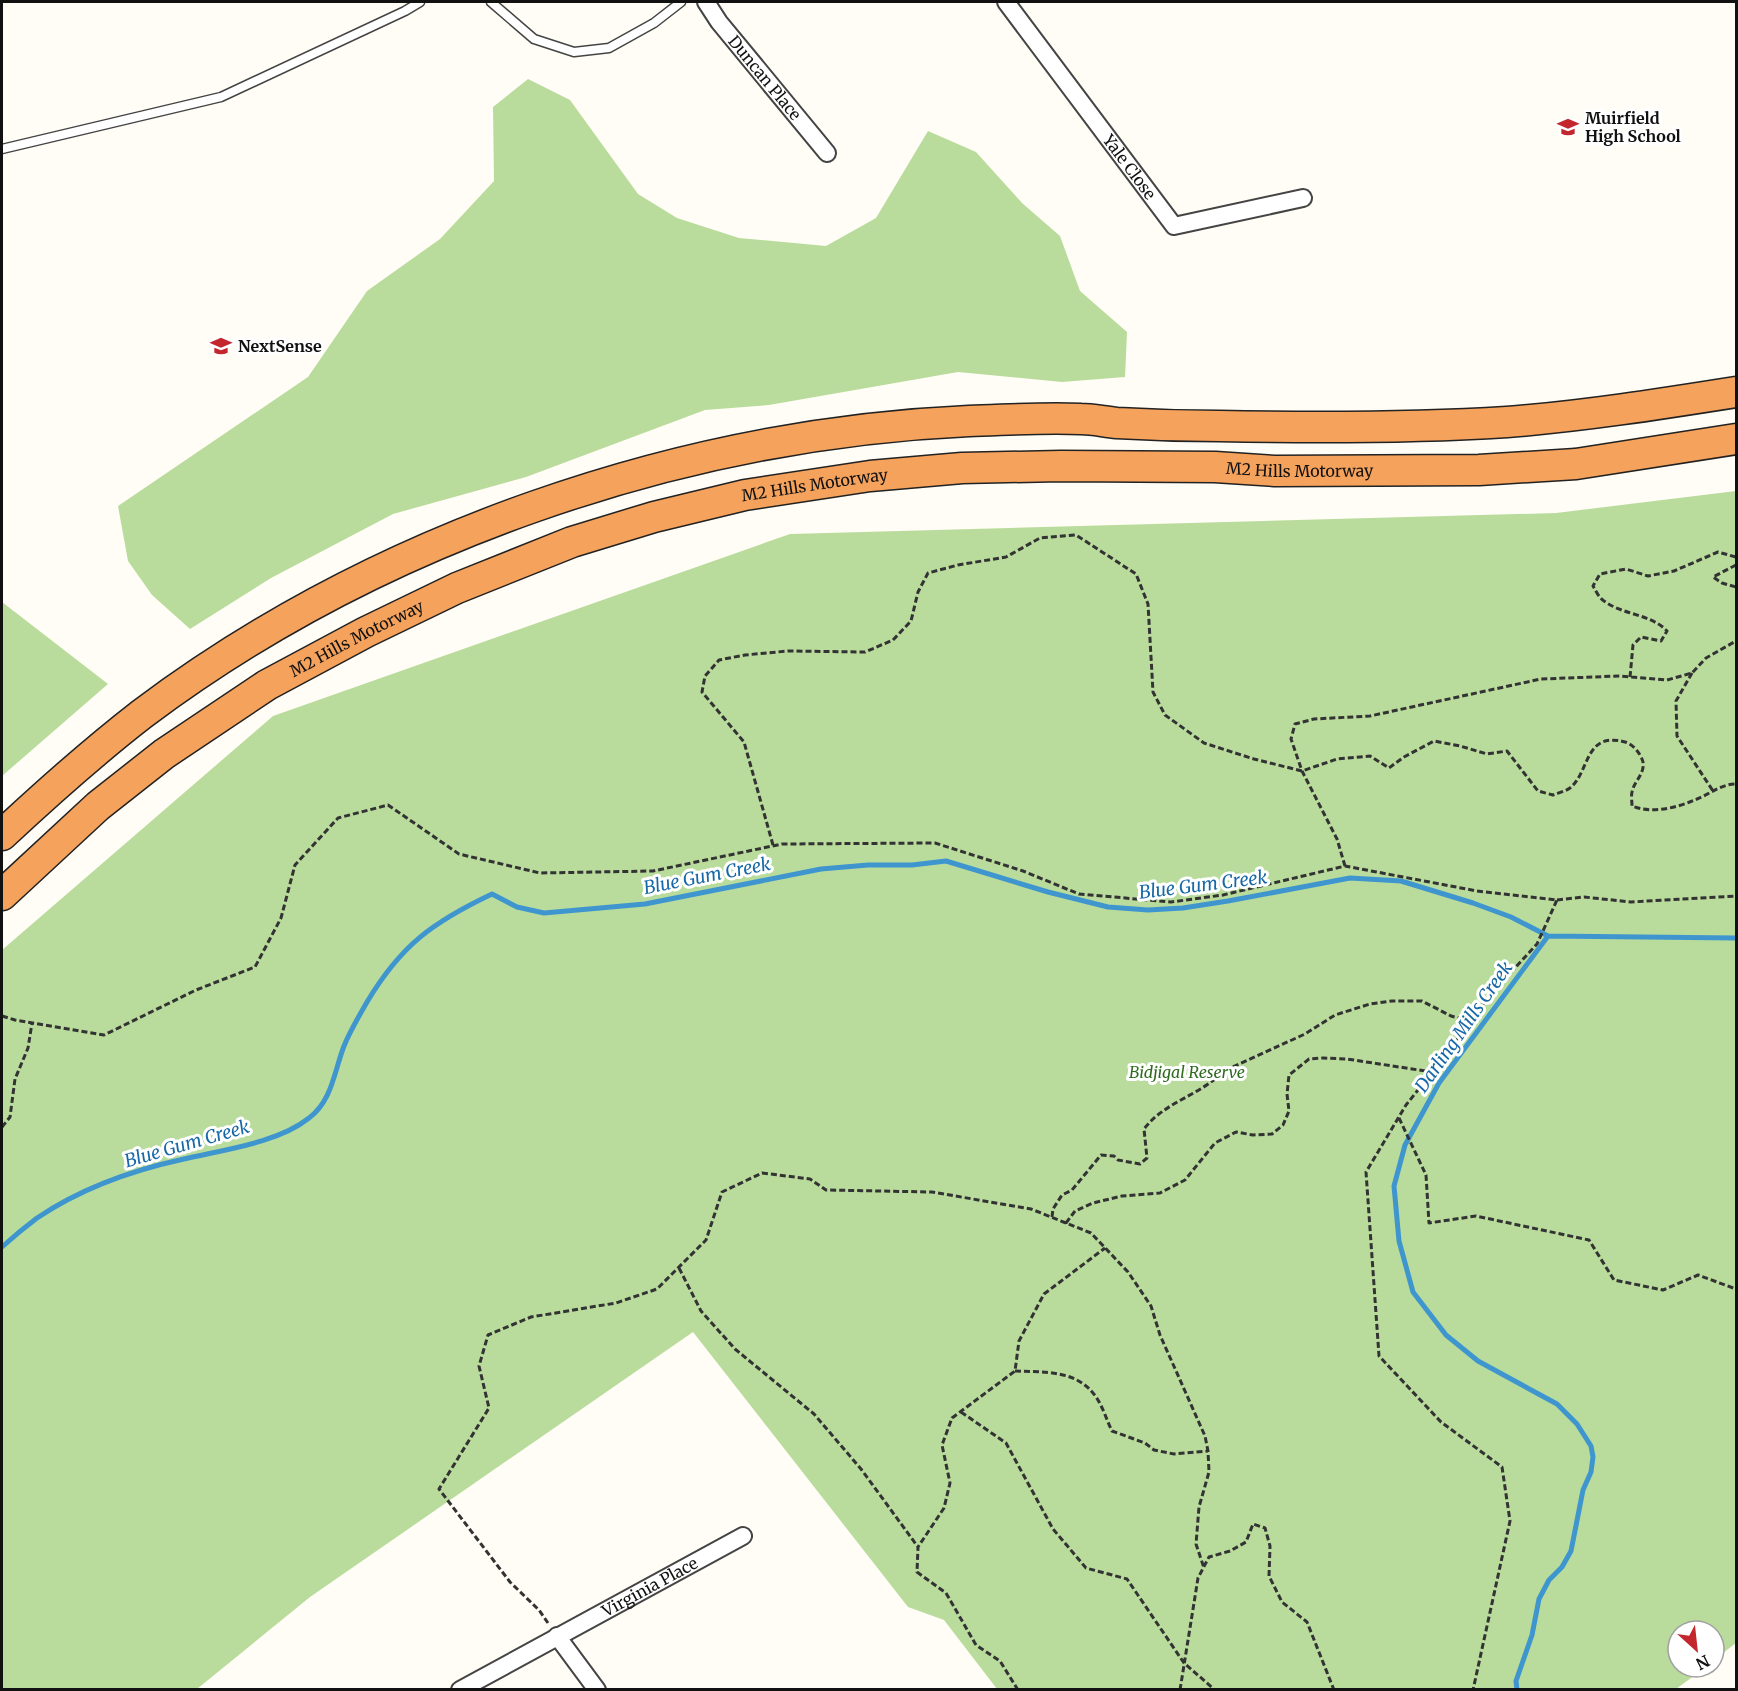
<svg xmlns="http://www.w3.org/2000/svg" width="1738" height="1691" viewBox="0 0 1738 1691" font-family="Merriweather,serif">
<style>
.forest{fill:#b9dc9c}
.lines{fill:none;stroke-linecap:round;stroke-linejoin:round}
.stream{stroke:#3f96cf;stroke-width:5}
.service-casing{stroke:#444;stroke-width:11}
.minor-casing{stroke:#444;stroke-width:20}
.motorway-casing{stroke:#222;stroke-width:33}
.path{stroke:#333;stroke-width:3;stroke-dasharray:6 3;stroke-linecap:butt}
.service{stroke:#fff;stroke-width:8}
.minor{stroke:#fff;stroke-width:16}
.motorway{stroke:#f5a25d;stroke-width:30}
.labels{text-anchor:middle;stroke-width:6;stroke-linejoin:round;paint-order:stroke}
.street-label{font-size:16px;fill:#111;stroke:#fff}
.poi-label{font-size:16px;font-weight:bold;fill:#111;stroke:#fff;text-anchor:start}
.park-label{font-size:16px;font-style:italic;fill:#2f6b1f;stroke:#fff}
.water-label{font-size:18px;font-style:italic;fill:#1768a6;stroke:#fff}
</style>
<rect width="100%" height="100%" fill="#fffdf5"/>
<!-- forest -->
<path class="forest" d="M 528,79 L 570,100 L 638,194 L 677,218 L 739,238 L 826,246 L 876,218 L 928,131 L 976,152 L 1022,203 L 1060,236 L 1080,291 L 1127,332 L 1125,377 L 1062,382 L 958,372 L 769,405 L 705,410 L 526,477 L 393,514 L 271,578 L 190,629 L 152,595 L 128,561 L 118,506 L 308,377 L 367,291 L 440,239 L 494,181 L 493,107 Z
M 1736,491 L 1736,1643 L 1714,1660 L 1714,1631 L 1678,1631 L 1678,1667 L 1706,1667 L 1676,1689 L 997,1689 L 944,1620 L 908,1607 L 693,1332 L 310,1597 L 197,1689 L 2,1689 L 2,950 L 273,716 L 790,534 L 1556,513 Z
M 2,602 L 108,684 L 2,776 Z"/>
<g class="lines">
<!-- stream -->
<path class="stream" d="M 2,1247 C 13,1237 25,1227 37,1218 C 80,1189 133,1170 184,1159 C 222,1150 278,1143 309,1118 C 332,1101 334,1072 344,1046 C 350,1031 359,1016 367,1002 C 401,945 433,922 492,894 L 517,907 L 544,913 L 645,904 L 821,869 L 868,865 L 912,865 L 946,861 L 1048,892 L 1108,907 L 1148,910 L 1183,908 L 1228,901 L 1350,878 L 1401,881 L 1473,903 L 1511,917 L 1548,936
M 1517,1690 L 1516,1681 L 1532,1635 L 1539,1599 L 1549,1580 L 1562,1567 L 1571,1551 L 1583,1490 L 1591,1472 L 1593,1457 L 1591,1446 L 1577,1424 L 1557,1404 L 1478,1361 L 1446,1335 L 1413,1292 L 1399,1241 L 1394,1186 L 1405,1145 L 1439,1083 L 1548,936 L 1736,938"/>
<defs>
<path id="service" d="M 491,2 L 534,39 L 574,52 L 609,48 L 654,23 L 681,2
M 2,149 L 221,97 L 405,11 L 420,2"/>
<g id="minor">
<path id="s1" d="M 706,2 L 719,22 L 827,153"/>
<path id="s2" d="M 1006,2 L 1174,226 L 1303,198"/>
<path d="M 557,1636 L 597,1690"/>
<path id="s3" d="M 460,1690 L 743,1536"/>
</g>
<g id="motorway">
<path d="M 2,835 C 47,793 93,752 142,714 C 375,539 678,434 969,421 C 1006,420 1044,417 1081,419 C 1093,419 1105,422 1117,423 C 1151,425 1186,426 1219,426 C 1315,428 1411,428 1507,422 C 1584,416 1660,404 1736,392"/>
<path id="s4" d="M 2,895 L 98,806 L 164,754 L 267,685 L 366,632 L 457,588 L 572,542 L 654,517 L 745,495 L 870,476 L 962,468 L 1061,466 L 1215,467 L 1275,471 L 1479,470 L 1576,464 L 1736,439"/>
</g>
</defs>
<!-- service casing -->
<use href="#service" class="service-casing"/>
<!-- minor casing -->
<use href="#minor" class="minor-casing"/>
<!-- motorway casing -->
<use href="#motorway" class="motorway-casing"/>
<!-- path -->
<path class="path" d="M 1736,565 L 1713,577 L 1722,583 L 1736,587
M 1692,673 L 1676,701 L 1677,736 L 1713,791
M 1630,677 L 1633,645 L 1641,637 L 1661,641 L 1667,631 C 1651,614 1623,615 1604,601 C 1599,598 1596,591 1593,586 L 1600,574 L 1626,569 L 1648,576 L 1674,571 L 1718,552 L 1736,557
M 773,845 L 744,742 L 702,692 L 705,676 L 719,660 L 745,655 L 788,651 L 865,652 L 893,640 L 911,621 L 918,592 L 928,573 L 958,565 L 1006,557 L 1040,538 L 1076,535 L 1136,574 L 1148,604 L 1153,692 L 1165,715 L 1204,743 L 1254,759 L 1302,771 L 1337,759 L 1370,756 L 1389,768 L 1404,757 L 1434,741 L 1460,746 L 1487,754 L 1507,751 L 1538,791 L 1553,795 C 1558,793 1566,791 1570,788 C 1590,772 1584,731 1625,742 C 1633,744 1641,754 1643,762 C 1645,774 1634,781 1632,792 C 1631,796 1632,802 1632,806 C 1652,814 1677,808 1697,799 C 1710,794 1721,784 1736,784
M 1345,866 L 1337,839 L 1302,771 L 1291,739 L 1295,724 L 1314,719 L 1370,716 L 1541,679 L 1620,676 L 1667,680 L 1692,673 L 1706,658 L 1736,641
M 1557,900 L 1584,897 L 1631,902 L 1736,896
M 2,1016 L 15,1020 L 104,1035 L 196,990 L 255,967 L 281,918 L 295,865 L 338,818 L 388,805 L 459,854 L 540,873 L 653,871 L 782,844 L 935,843 L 1023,871 L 1079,894 L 1171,902 L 1223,895 L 1345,866 L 1477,891 L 1557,900 L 1537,944 L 1489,996 L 1446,1055 L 1406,1105 L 1366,1172 L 1379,1356 L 1441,1422 L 1502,1467 L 1510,1521 L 1473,1690
M 1399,1118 L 1426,1175 L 1429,1223 L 1476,1216 L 1589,1240 L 1614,1280 L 1663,1290 L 1698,1275 L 1736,1289
M 2,1127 L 10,1117 L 15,1079 L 28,1048 L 32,1023
M 1052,1217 L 1053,1209 L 1062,1195 L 1072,1190 L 1101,1155 L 1114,1156 L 1118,1160 L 1140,1164 L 1147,1158 L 1144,1129 C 1164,1102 1201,1095 1224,1071 L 1305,1034 L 1335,1015 L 1370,1004 L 1392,1001 L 1422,1001 L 1451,1016 L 1470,1021
M 1066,1223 L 1075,1211 L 1093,1203 L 1122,1196 L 1160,1193 L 1185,1180 L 1215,1143 L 1236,1132 L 1253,1135 L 1272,1134 L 1283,1125 L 1289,1111 L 1287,1094 L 1289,1075 L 1309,1059 L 1323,1058 L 1347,1059 L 1432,1072
M 679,1268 L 701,1311 L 735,1349 L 814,1414 L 861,1469 L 918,1547
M 1015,1371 C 1045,1372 1078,1370 1096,1397 C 1103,1407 1107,1421 1112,1431 L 1145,1443 L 1154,1450 L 1174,1454 L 1208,1451
M 961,1412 L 1006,1443 L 1053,1529 L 1086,1568 L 1127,1579 L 1184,1663 L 1215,1690
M 548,1623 L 539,1610 L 510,1582 L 439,1489 L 489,1408 L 479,1366 L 488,1335 L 531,1317 L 616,1303 L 657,1289 L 706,1240 L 722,1192 L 762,1173 L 810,1179 L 826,1190 L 932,1192 L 1031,1209 L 1091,1233 L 1128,1272 L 1151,1306 L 1160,1335 L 1205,1436 L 1208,1451 L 1209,1472 L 1199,1507 L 1196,1544 L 1204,1568
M 1018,1690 L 1000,1661 L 976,1645 L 946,1593 L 917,1572 L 918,1547 L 944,1508 L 950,1483 L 942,1445 L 952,1418 L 1015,1371 L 1019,1341 L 1044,1294 L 1105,1248
M 1180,1690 L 1198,1578 L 1209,1557 L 1230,1551 L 1246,1542 L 1253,1524 L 1265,1528 L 1270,1546 L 1269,1576 L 1282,1602 L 1307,1622 L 1334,1690"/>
<!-- service -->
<use href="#service" class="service"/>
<!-- minor -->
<use href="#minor" class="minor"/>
<!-- motorway -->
<use href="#motorway" class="motorway"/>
</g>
<!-- icons -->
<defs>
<symbol id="school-bare" viewBox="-9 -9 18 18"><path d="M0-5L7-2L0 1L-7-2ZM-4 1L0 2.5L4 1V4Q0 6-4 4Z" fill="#c4262e" stroke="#fff" stroke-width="2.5" paint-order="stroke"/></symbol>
</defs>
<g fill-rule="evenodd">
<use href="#school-bare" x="1553" y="112" width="30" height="30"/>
<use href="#school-bare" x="206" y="331" width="30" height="30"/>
</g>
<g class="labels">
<!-- street labels -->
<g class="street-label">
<text dy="6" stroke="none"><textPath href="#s1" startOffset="96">Duncan Place</textPath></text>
<text dy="6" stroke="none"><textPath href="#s2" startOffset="206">Yale Close</textPath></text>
<text dy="6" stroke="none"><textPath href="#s4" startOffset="1412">M2 Hills Motorway</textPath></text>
<text dy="6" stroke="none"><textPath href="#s4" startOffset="926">M2 Hills Motorway</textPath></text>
<text dy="6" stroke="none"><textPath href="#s4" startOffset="440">M2 Hills Motorway</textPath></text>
<text dy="6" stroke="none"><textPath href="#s3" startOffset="216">Virginia Place</textPath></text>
</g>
<!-- poi labels -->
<g class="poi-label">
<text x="1585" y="124">Muirfield<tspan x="1585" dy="18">High School</tspan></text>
<text x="238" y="352">NextSense</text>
</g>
<!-- park labels -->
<g class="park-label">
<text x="1187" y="1078">Bidjigal Reserve</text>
</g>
<!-- water labels -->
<g class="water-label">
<text transform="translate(707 876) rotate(-11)" y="6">Blue Gum Creek</text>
<text transform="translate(1203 885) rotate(-7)" y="6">Blue Gum Creek</text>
<text transform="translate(1464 1027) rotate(-55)" y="6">Darling Mills Creek</text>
<text transform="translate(187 1144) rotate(-16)" y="6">Blue Gum Creek</text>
</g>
</g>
<!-- border -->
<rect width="1738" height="1691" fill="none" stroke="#111111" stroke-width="6"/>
<!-- north arrow -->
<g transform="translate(1696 1649) rotate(153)"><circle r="28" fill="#ffffff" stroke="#a0a0a0" stroke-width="1.5"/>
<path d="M0-4.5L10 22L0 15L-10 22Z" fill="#c4262e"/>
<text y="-9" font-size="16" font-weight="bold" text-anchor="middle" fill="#111111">N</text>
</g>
</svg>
